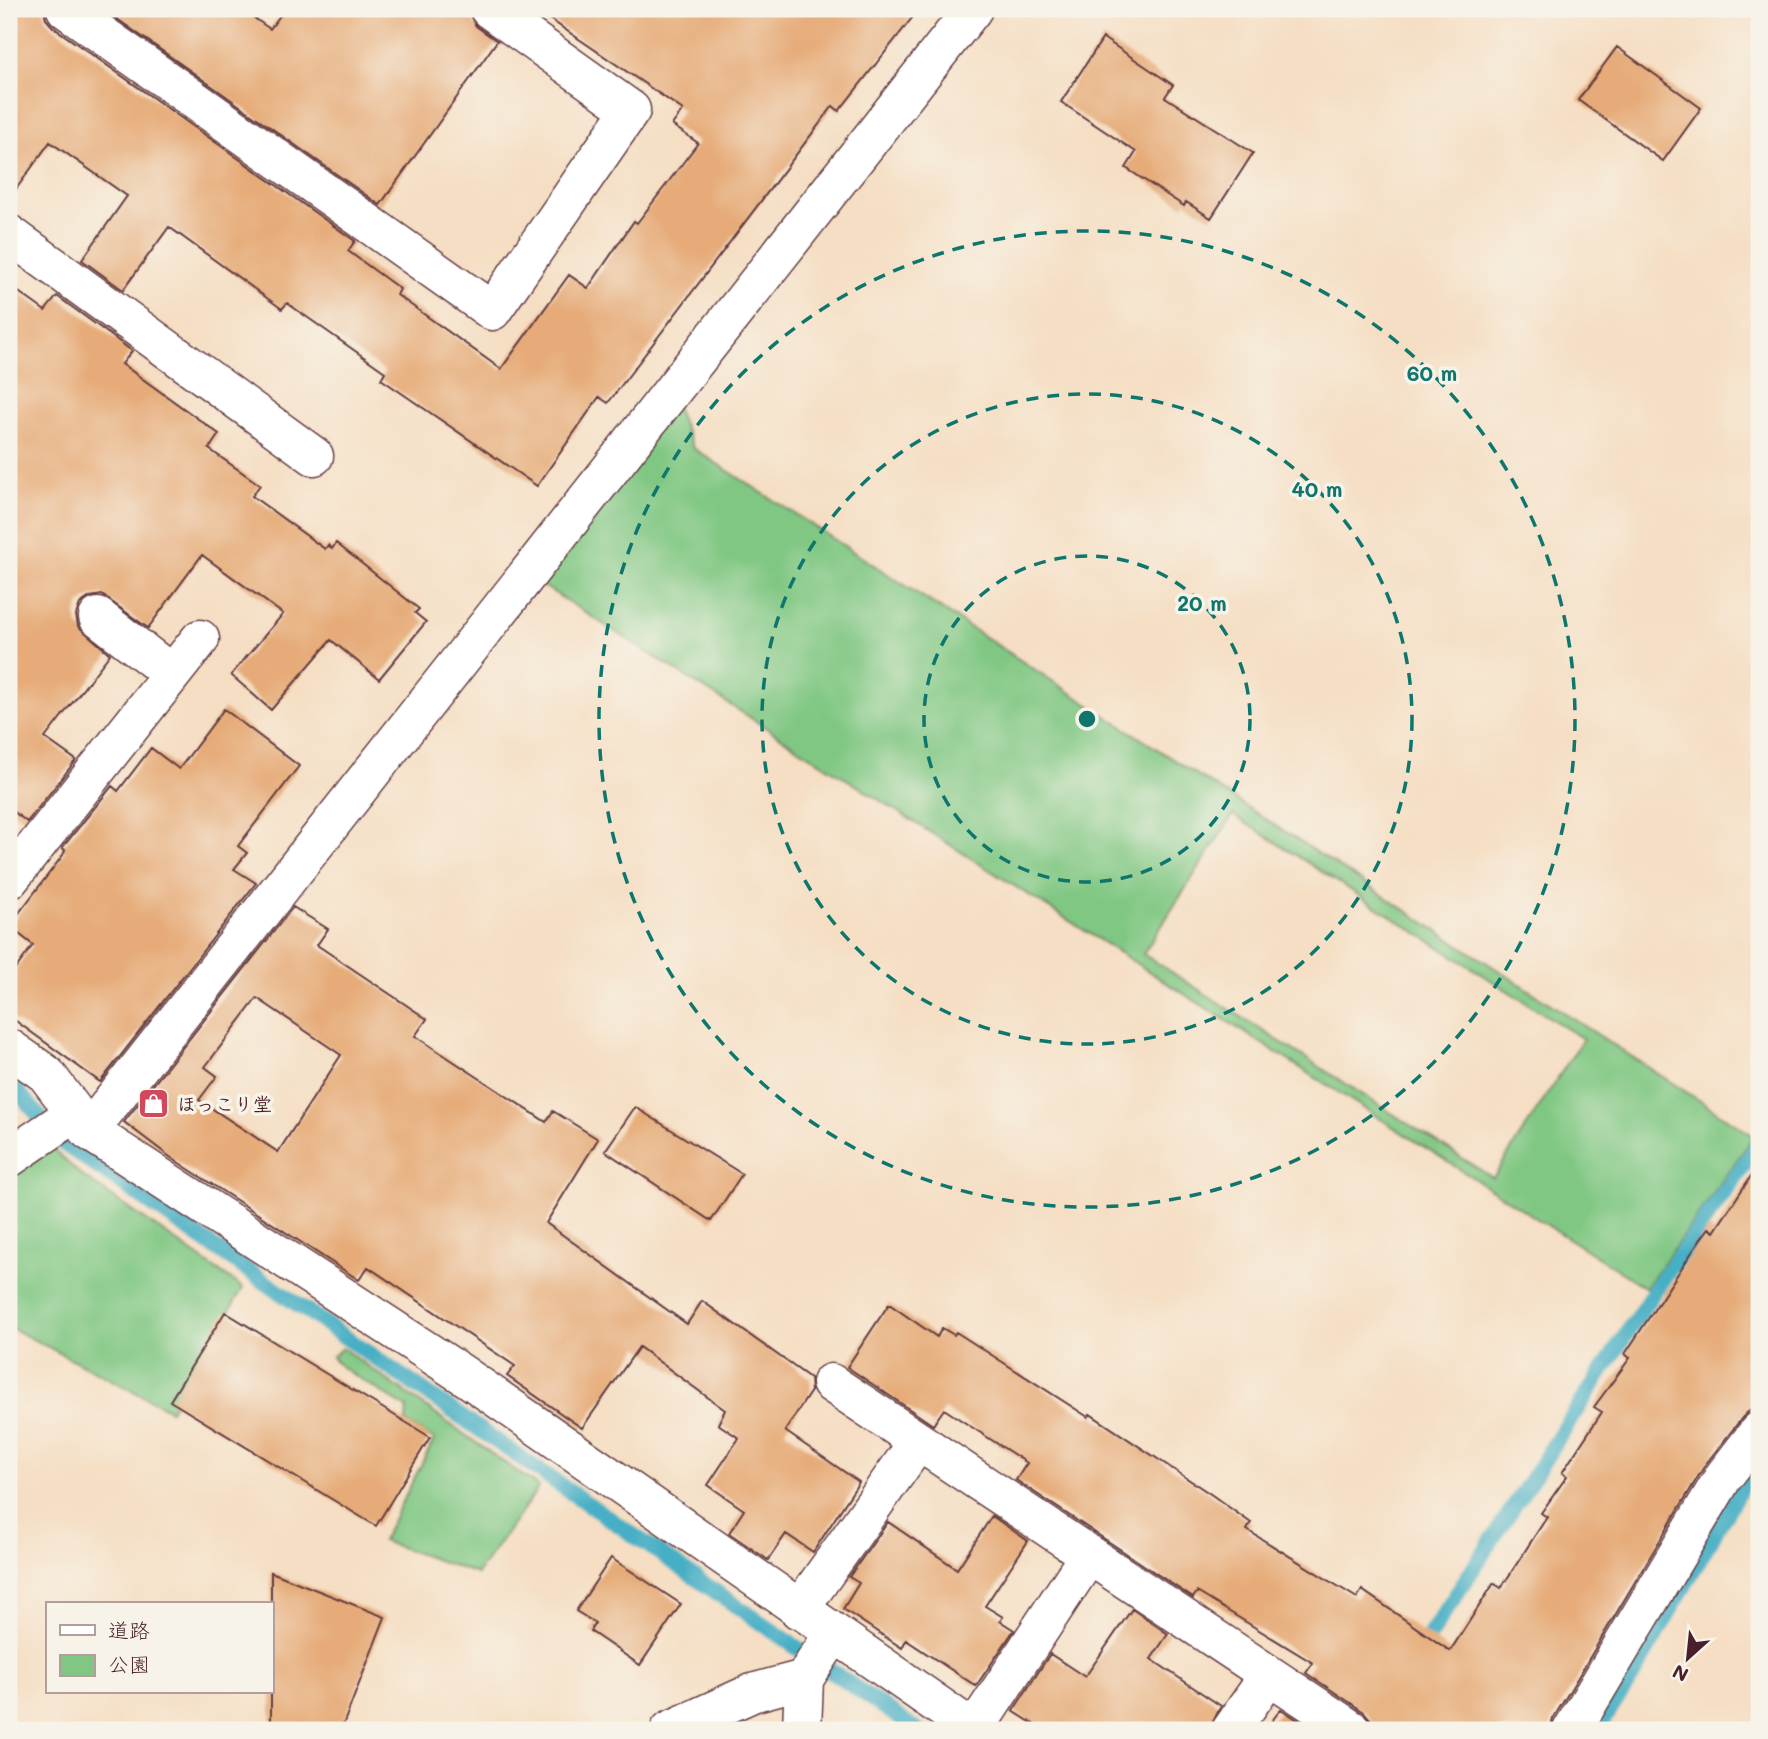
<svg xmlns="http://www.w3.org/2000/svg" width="1768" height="1739" viewBox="0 0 1768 1739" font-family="Mali,'Klee One',sans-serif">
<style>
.green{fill:#80c783;stroke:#657357;stroke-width:2;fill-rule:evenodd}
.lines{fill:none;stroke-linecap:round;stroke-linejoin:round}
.stream{stroke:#46afc5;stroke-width:16}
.building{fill:#e6ab78;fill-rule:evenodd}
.minor-casing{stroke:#643c42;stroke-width:41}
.minor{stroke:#fff;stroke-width:38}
.ring{fill:none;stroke:#0f766e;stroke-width:3.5;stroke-dasharray:12 9}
.labels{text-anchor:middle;stroke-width:7;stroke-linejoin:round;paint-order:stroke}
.poi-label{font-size:19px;font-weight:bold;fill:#4a1f2b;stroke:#f7f3e8;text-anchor:start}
.centre{fill:#0f766e;stroke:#f7f3e8;stroke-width:3.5}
.ring-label{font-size:21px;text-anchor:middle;font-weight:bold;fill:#0f766e;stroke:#f7f3e8;stroke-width:7;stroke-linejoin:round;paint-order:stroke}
</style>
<rect width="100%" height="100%" fill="#f7f3e8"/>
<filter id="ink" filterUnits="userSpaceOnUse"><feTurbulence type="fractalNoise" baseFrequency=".0143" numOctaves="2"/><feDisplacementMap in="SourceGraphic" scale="14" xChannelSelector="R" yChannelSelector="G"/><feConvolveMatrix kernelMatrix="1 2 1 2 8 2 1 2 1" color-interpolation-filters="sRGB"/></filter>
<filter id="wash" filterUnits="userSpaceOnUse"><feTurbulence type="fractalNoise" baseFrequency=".00686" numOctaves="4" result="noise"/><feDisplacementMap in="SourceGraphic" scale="28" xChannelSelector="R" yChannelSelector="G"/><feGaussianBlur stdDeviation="1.57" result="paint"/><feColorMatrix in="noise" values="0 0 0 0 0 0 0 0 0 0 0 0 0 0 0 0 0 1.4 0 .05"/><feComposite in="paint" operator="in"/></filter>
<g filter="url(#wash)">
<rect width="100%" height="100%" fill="#f5dec3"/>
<!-- green -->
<path class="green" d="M 670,393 L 693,448 L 1754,1136 L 1646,1288 L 520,571 ZM 1233,815 L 1583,1039 L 1493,1178 L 1143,954 Z
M 52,1148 L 81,1175 L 243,1288 L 170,1410 L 9,1327 L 9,1179 Z
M 342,1348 L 539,1487 L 477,1574 L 382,1541 L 434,1440 L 406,1422 L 407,1408 L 341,1367 L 332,1357 Z"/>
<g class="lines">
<!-- stream -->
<path class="stream" d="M 9,1082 L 64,1144 L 917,1730
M 1418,1653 L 1655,1290 L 1759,1144
M 1597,1730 L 1632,1677 L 1745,1480 L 1759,1462"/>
</g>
<g id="blocks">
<!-- building -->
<path class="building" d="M 9,9 L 44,9 L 46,19 L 53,27 L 355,241 L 348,251 L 400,289 L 397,295 L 501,369 L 569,275 L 588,288 L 634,221 L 637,223 L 698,143 L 672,125 L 683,110 L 535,9 L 919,9 L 839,111 L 833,106 L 608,403 L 599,397 L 537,486 L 381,379 L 385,372 L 287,303 L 282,309 L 169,227 L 123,290 L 82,260 L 127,196 L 50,142 L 9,199 Z
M 103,9 L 241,9 L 270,29 L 285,9 L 467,9 L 476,26 L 497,41 L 380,205 Z
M 1103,38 L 1173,85 L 1165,97 L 1253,153 L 1211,218 L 1186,202 L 1184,206 L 1126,168 L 1136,152 L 1061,102 Z
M 1617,47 L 1701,108 L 1663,161 L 1578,100 Z
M 9,285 L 45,311 L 57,296 L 132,351 L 122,364 L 219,434 L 209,449 L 260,485 L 252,496 L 325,549 L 328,545 L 332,549 L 336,543 L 419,609 L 415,613 L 426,622 L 379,679 L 331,640 L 271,710 L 231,675 L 283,614 L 202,555 L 148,628 L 102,595 L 90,597 L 80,604 L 76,615 L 78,626 L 110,654 L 45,738 L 76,760 L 27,822 L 9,808 Z
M 224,709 L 299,766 L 238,846 L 247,853 L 234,869 L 256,883 L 100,1082 L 9,1016 L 9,978 L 33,945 L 9,926 L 63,855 L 65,850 L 62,848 L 112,786 L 118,791 L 151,748 L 179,769 Z
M 293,907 L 328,929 L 317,945 L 427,1019 L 415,1036 L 546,1122 L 553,1111 L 598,1139 L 546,1223 L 687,1324 L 702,1301 L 810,1378 L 811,1391 L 785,1431 L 859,1482 L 813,1552 L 786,1534 L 768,1560 L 729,1533 L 744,1510 L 708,1485 L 739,1438 L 718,1424 L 725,1410 L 639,1347 L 582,1428 L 507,1376 L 515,1366 L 368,1267 L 359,1280 L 170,1157 L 124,1122 ZM 257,998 L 341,1055 L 278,1152 L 199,1100 L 217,1076 L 205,1067 Z
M 635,1107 L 742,1174 L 711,1221 L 605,1151 Z
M 1759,1164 L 1759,1401 L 1742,1418 L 1705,1465 L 1553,1719 L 1550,1730 L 1374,1730 L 1371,1720 L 1364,1712 L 1306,1673 L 1313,1663 L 1197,1592 L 1193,1598 L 1016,1480 L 1027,1463 L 944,1409 L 933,1425 L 847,1367 L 889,1304 L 937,1337 L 942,1328 L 954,1335 L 956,1332 L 1088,1417 L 1090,1414 L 1212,1495 L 1251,1523 L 1247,1530 L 1357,1598 L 1362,1590 L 1450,1651 L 1494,1583 L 1501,1588 L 1547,1517 L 1541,1513 L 1567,1476 L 1562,1473 L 1602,1412 L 1594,1407 L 1630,1358 L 1625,1354 L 1700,1240 L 1709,1228 L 1714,1232 Z
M 225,1312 L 430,1437 L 376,1526 L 170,1401 Z
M 992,1516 L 1028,1541 L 985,1606 L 1003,1617 L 1000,1621 L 1014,1630 L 976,1686 L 906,1640 L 902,1648 L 843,1609 L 859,1583 L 849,1577 L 888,1522 L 957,1569 Z
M 611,1558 L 681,1604 L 640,1665 L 590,1631 L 595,1623 L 576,1611 Z
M 271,1572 L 385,1617 L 341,1730 L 271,1730 Z
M 1132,1609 L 1168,1634 L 1151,1659 L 1221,1706 L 1209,1730 L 1043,1730 L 1013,1711 L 1050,1654 L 1085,1677 Z
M 1281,1709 L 1313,1730 L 1265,1730 Z"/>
</g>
</g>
<g filter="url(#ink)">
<use href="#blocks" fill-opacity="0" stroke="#643c42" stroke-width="2"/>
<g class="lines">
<defs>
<path id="minor" d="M 66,9 L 492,311 L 631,110 L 489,9
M 9,234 L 314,456
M 98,617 L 172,674
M 9,880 L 200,639
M 9,1048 L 46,1074 L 89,1131 L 465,1376 L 974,1730
M 89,1131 L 973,9
M 9,1158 L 75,1113
M 831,1383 L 1352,1730
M 799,1610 L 918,1442
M 670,1730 L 752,1693 L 804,1679 L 834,1633
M 802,1730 L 804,1679
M 974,1730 L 1089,1555
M 1231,1730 L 1269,1675
M 1572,1730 L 1724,1476 L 1759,1431"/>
</defs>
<!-- minor casing -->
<use href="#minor" class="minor-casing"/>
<!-- minor -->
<use href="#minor" class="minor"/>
</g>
</g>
<!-- distance rings -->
<g class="ring">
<circle cx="1087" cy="719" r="163"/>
<circle cx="1087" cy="719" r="325"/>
<circle cx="1087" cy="719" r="488"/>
</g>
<!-- icons -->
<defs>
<symbol id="shop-square" viewBox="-11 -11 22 22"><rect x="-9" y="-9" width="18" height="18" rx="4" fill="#d1495b" stroke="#f7f3e8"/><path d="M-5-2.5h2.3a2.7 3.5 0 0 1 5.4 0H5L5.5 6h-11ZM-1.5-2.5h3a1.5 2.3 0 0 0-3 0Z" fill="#fff"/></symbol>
</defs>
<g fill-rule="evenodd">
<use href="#shop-square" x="136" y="1086" width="35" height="35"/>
</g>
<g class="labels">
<!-- poi labels -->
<g class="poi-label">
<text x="177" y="1111">ほっこり堂</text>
</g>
</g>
<circle cx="1087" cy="719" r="10" class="centre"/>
<g class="ring-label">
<text x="1432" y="381">60 m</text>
<text x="1317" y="497">40 m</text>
<text x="1202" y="611">20 m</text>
</g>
<!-- margin -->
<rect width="1768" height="1739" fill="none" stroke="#f7f3e8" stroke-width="35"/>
<!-- legend -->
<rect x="46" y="1602" width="228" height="91" fill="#f7f3e8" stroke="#b29e9c" stroke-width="2"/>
<rect x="60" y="1625" width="35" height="10" fill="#ffffff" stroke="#b29e9c" stroke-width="2"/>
<text x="108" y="1638" font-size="21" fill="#4a1f2b">道路</text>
<rect x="60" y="1655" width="35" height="21" fill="#80c783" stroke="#b29e9c" stroke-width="2"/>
<text x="108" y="1672" font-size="21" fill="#4a1f2b">公園</text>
<!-- north arrow -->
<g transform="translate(1688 1658) rotate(207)" stroke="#f7f3e8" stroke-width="5" paint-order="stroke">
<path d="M0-5L12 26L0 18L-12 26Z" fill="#4a1f2b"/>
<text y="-10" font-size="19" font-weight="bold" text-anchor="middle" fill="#4a1f2b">N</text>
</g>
</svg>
